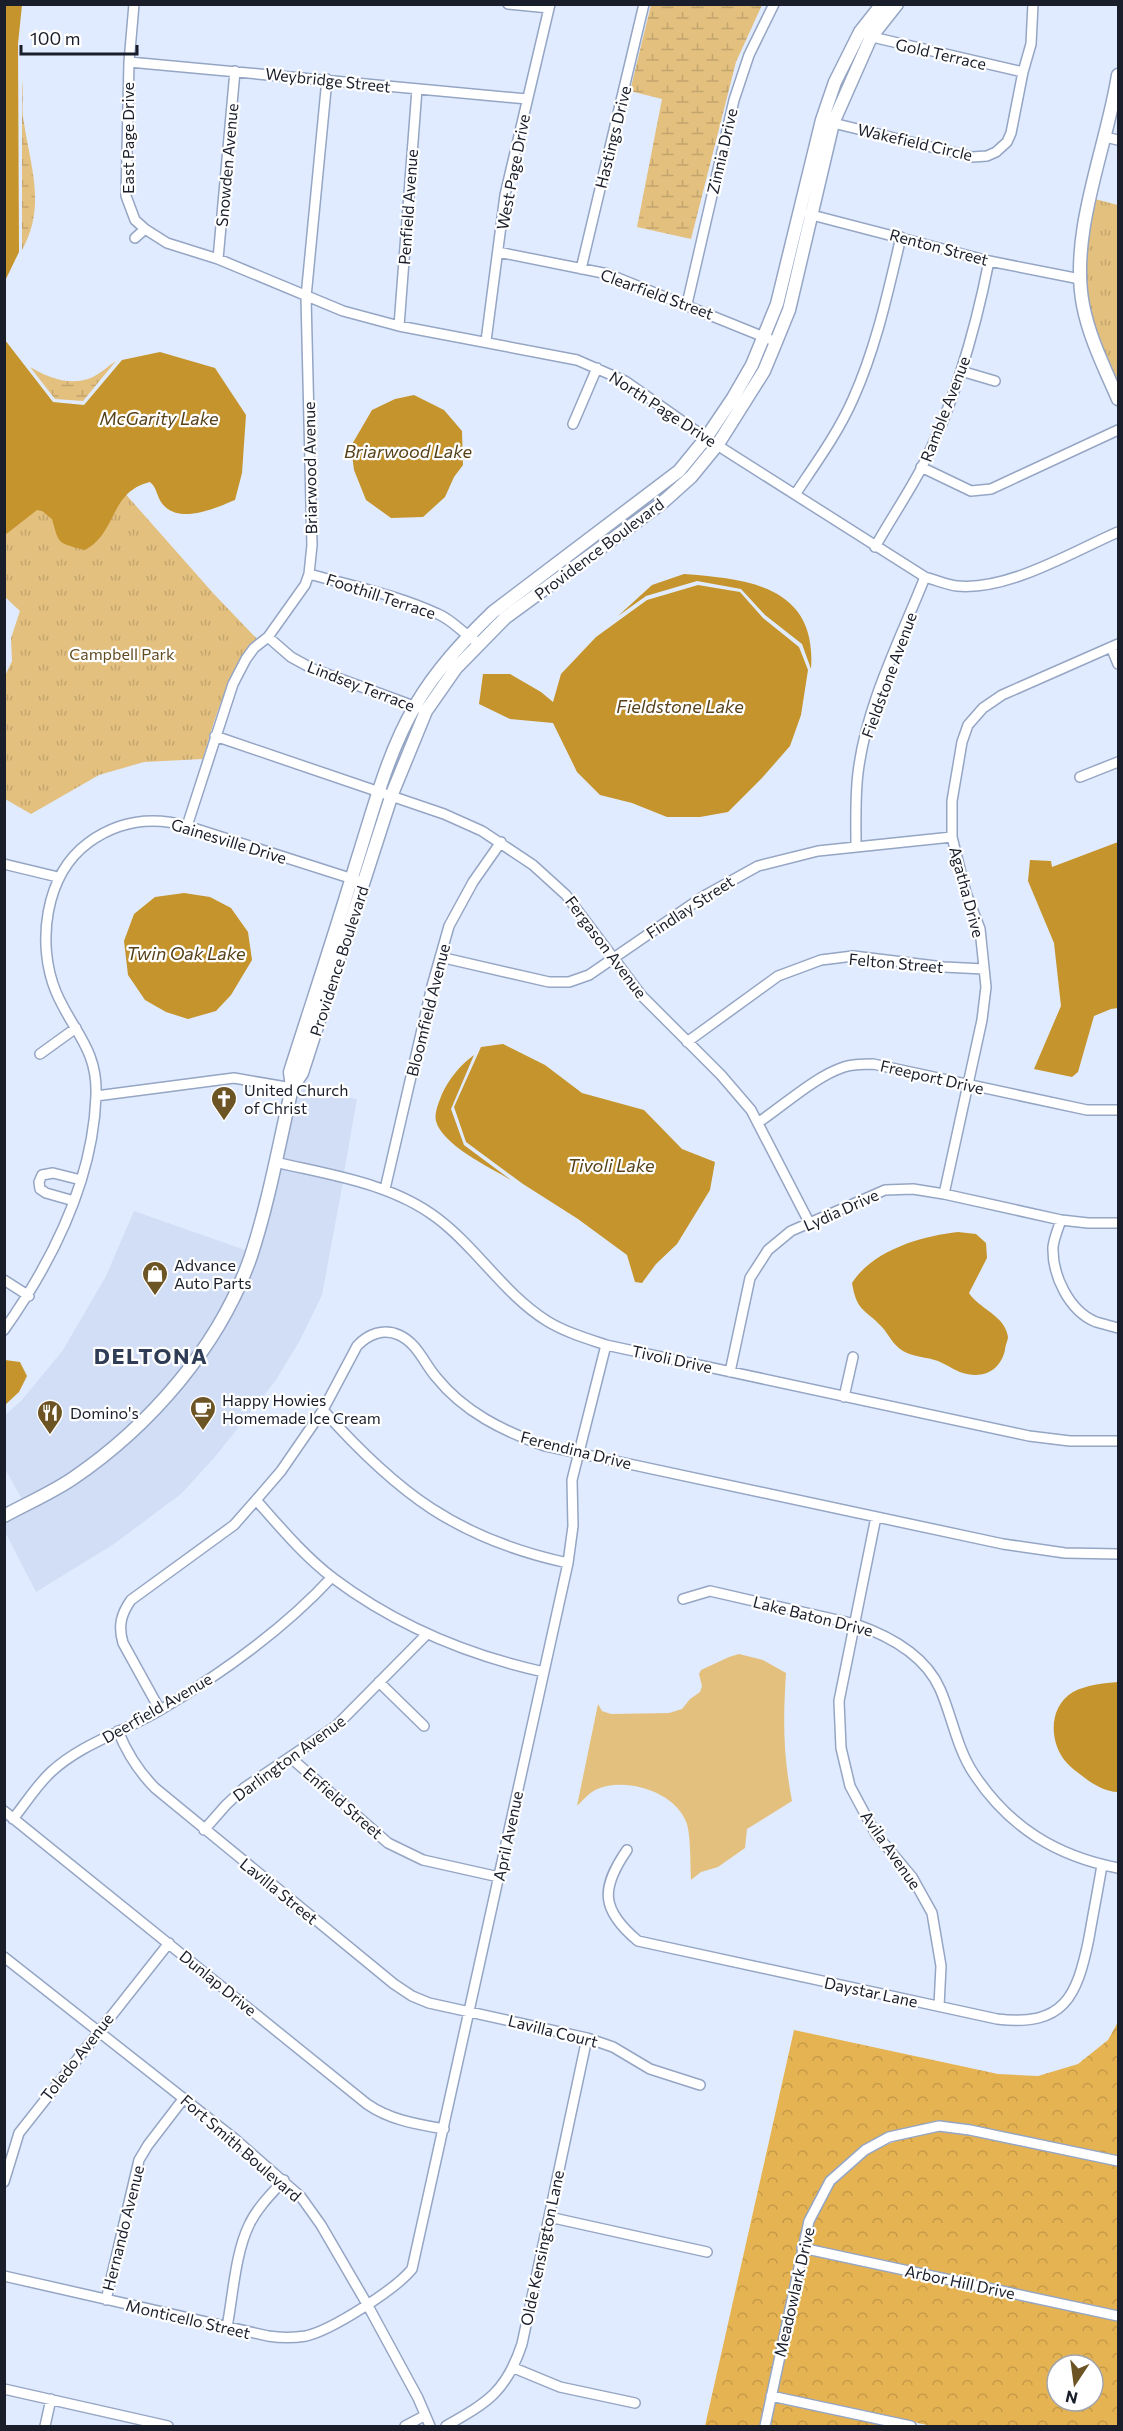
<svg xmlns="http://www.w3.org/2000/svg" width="1123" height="2431" viewBox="0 0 1123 2431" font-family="Commissioner,sans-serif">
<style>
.built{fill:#d2def6}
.grass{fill:#e4c07f}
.forest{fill:url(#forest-crowns);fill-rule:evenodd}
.wetland{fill:url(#wetland-marsh)}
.park{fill:url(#park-tufts)}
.water{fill:#c5942d}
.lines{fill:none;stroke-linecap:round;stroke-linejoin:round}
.minor-casing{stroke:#95a5c4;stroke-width:12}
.major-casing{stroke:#95a5c4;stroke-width:15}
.minor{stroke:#fff;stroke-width:9}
.major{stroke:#fff;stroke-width:12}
.labels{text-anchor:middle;stroke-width:4.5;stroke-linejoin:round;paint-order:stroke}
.street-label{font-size:16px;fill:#191e2a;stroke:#fff}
.park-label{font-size:16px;fill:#604b23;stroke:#fff}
.poi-label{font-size:16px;fill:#191e2a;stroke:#fff;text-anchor:start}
.water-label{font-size:18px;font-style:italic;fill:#564119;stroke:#fff}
.district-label{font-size:22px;font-weight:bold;letter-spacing:1.5px;fill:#2f3c56;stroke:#fff}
</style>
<defs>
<pattern id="forest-crowns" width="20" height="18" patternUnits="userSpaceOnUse" patternTransform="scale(1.5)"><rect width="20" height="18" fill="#e6b352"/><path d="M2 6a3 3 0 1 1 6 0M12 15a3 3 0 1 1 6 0" fill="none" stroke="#c59a48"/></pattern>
<pattern id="wetland-marsh" width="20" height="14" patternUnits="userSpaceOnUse" patternTransform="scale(1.5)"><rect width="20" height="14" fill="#e4c07f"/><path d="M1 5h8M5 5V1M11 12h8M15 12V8" fill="none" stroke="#c3a56e"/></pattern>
<pattern id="park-tufts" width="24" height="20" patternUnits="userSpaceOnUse" patternTransform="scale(1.5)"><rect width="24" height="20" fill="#e4c07f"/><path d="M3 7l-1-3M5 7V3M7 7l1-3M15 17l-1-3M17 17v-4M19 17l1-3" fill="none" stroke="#c3a56e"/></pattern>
</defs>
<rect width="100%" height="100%" fill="#e0ebff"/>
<!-- built -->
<path class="built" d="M 297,1088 L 357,1099 L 344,1173 L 280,1158 Z
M 278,1167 L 343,1182 L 322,1295 L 299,1342 L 276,1380 L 242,1423 L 214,1458 L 181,1494 L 114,1544 L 36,1592 L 5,1532 L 4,1521 L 74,1483 L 212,1342 Z
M 134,1211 L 248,1251 L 239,1273 L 206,1337 L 172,1384 L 140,1420 L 70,1475 L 23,1501 L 5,1469 L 4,1416 L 21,1401 L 63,1350 L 106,1276 Z"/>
<!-- grass -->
<path class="grass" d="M 739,1654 L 763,1660 L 786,1673 C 783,1720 783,1754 792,1801 L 747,1829 L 745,1848 L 718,1867 L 701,1872 L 691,1880 C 690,1864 691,1839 687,1824 C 676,1791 624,1776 595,1790 C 588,1794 582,1801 577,1806 L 598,1704 L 602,1711 L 611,1714 L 669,1713 L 682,1709 L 690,1699 L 700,1692 L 702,1686 L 699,1674 L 701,1670 L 729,1657 Z"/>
<!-- forest -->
<path class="forest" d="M 1118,2022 L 1118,2157 L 971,2125 L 939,2122 L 887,2133 L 863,2146 L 827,2178 L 806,2219 L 761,2426 L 705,2426 L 794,2030 L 998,2074 L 1038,2076 L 1078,2064 L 1108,2040 Z
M 938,2131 L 970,2134 L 1118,2166 L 1118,2312 L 807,2244 C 826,2173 867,2142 938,2131 Z
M 805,2253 L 1118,2321 L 1118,2426 L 932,2426 L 776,2393 ZM 1057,2365 L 1093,2365 L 1093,2401 L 1057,2401 Z
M 774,2402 L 889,2426 L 769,2426 Z"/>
<!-- wetland -->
<path class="wetland" d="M 651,5 L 762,5 L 736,62 L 691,239 L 637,227 L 662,99 L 630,91 Z
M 22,81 C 24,95 21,109 24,123 C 31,169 46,207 22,250 Z
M 116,361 L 83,401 L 55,399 L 30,367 C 49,378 71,387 93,377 C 101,373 108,366 116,361 Z"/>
<!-- park -->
<path class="park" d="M 1095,199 L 1118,205 L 1118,388 C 1109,366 1098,343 1091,319 C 1079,279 1088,239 1095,199 Z
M 84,447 L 213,593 L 257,639 C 228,674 215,716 203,759 L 144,762 L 99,775 L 31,814 L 5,799 L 5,676 L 12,661 L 11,638 L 20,611 L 5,597 L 5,506 Z"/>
<!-- water -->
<path class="water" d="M 5,4 L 22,5 L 18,44 L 19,252 L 5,281 Z
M 5,340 L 53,402 L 84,405 L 122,360 L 160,352 L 215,368 L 246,415 L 242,473 L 235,500 C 216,508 177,526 161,502 C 156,494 157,488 150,482 C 109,492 118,532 85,550 C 56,543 59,543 52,519 L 42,511 L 37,510 L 5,535 Z
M 414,395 L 444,410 L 462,431 L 463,465 L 454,477 L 445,497 L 423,517 L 391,518 L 366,500 L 354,470 L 351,446 L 372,410 L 395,399 Z
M 684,574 C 749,579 817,586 811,669 L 802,644 L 765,615 L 741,589 L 697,581 L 646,596 L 618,616 L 652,585 Z
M 698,585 L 740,592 L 763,618 L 799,647 L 808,670 L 801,715 L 790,746 L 762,778 L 728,812 L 700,817 L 667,817 L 632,803 L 600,795 L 577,772 L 553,723 L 510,719 L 479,704 L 483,674 L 510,674 L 541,692 L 553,702 L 561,674 L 596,637 L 647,600 Z
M 1118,842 L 1118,1008 L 1111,1009 L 1094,1016 L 1078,1072 L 1072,1077 L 1034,1069 L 1061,1006 L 1054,943 L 1028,881 L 1030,860 L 1051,861 L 1052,867 Z
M 184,893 L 210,897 L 231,908 L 248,932 L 252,960 L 231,995 L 216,1011 L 188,1019 L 166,1012 L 145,1000 L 128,975 L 124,941 L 134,914 L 155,897 Z
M 503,1044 L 545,1065 L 582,1093 L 644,1110 L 682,1149 L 715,1162 L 710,1190 L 677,1244 L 656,1264 L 642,1283 L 635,1282 L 627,1255 L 578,1219 L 523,1184 L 466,1142 L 454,1107 L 481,1047 Z
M 474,1055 L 451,1109 L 464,1145 L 511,1180 C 491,1168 442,1145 436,1121 C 434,1113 439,1102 442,1094 C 449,1079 460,1065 474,1055 Z
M 958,1232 L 976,1234 L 986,1243 L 987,1258 L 969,1293 C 979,1309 1005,1315 1008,1337 C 1008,1340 1005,1346 1005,1350 C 1001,1368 987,1378 967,1374 C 956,1372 948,1365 938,1361 C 927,1357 913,1357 903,1351 C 893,1345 889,1335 882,1327 C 864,1308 857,1312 852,1283 C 873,1250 922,1236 958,1232 Z
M 5,1360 L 20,1362 L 27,1376 L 19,1392 L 5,1405 Z
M 1118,1682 L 1118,1792 C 1105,1792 1091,1783 1081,1775 C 1076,1771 1070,1767 1066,1762 C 1049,1742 1048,1707 1073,1692 C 1086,1685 1104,1683 1118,1682 Z"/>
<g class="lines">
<defs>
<path id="minor" d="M 134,4 L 129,62 L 126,196 L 135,220 L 145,229 L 167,243 L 218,259 L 343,311 L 399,326 L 577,360 L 625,381 L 706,438 L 925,577 C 936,580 947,585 957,586 C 1008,591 1072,552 1118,532
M 508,4 L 549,8
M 868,36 L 1023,72
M 129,62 L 527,99
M 829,122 L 972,157 L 987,156 L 996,152 L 1007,142 L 1011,133 L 1023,72 L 1031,44 L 1033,4
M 1105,137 L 1118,140
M 808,214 L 989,261 L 1080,279
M 135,238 L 145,229
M 498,252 L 608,274 L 769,339
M 218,259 L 235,71
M 581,269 L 644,4
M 687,304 L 734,100 L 749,55 L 774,4
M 399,326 L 417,89
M 486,341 L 505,195 L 550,4
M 961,371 L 995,381
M 573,424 L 597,368
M 921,467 L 971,491 L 991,489 L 1118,430
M 796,493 C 816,463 838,433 853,399 C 876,348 888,292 901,237
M 875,547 C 890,520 908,494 922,467 C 955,402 975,332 989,261
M 309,574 C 352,586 397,595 438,614 C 453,620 464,635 479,643
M 268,637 L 291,657 L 313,669 L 419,708
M 1111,647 L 1118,664
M 215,736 L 444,814 L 482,831 L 533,865 L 566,895 L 642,996 L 721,1075 L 751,1110 L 810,1224
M 1080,777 L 1118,762
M 187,826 L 233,684 L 246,659 L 254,648 L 268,637 L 305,585 L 309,574 L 312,545 L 306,297 L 327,79
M 856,846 C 856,822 855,797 858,773 C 866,705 900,640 925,577
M 4,864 L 58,877
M 440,957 L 549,982 L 569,982 L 589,975 L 704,896 L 758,866 L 818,851 L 952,837
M 687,1042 L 778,976 L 821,960 L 853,956 L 944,967 L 984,969
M 40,1054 L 76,1028
M 96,1096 L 234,1078 L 292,1088
M 759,1122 C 784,1105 816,1076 844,1067 C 853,1064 863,1064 873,1064 L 1087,1110 L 1118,1110
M 275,1162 C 330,1175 391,1183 437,1218 C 477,1248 504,1294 547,1321 C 565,1332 585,1338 606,1345 L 1029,1436 L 1070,1441 L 1118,1441
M 385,1189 L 432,986 L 449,926 L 473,882 L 501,842
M 944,1194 L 982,1020 L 986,987 L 980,929 L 966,893 L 952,837 L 952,801 L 962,742 L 968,725 L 983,708 L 1002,695 L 1118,644
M 74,1201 L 46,1193 L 40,1189 L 39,1182 L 42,1175 L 53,1173 L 81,1180
M 1061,1220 C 1058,1229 1054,1238 1053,1247 C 1052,1275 1069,1311 1096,1322 C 1103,1324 1111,1326 1118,1328
M 4,1280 L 29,1296
M 4,1330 C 52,1262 93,1182 96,1096 C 98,1049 73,1032 56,992 C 36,944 45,875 88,843 C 118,821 151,816 187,826 L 356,880
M 730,1372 L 750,1278 L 768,1250 L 791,1231 L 885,1190 L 913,1189 L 944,1194 L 1061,1220 L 1088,1223 L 1118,1223
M 844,1397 L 853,1357
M 323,1410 C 397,1493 457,1539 568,1563
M 256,1500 C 280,1527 304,1556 333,1578 C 397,1626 467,1655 544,1672
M 876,1517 L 839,1701 L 841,1748 L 850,1786 L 865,1814 L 876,1834 L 912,1877 L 932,1913 L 941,1966 L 939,2006
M 683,1599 L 710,1591 L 855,1624 C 887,1635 925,1655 940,1689 C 952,1716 957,1749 974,1774 C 1009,1827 1056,1856 1118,1868
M 379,1682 L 424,1726
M 160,1710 L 123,1643 C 118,1626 121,1614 131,1600 L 234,1525 L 256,1500 L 281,1471 L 323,1410 L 357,1346 C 368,1334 384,1328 399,1335 C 417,1343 424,1363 436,1377 C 464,1412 503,1431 545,1446 L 1003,1544 L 1065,1553 L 1118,1554
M 118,1731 C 127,1753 138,1771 155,1788 L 394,1984 L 412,1996 L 429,2003 L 587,2038 L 613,2047 L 650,2069 L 700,2085
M 291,1758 L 388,1843 L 423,1860 L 499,1877
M 4,1811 L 367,2104 C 390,2120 416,2124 444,2129
M 13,1819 C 26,1803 36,1786 51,1772 C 82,1743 126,1731 162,1709 C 224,1672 283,1630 332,1577
M 204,1830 L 226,1805 L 244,1788 L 336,1726 L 426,1635
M 627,1850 C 600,1889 601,1910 638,1941 L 997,2019 C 1064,2027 1077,1997 1089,1938 C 1093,1914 1098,1890 1102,1865
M 4,1957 L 235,2139 L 301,2197 L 321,2225 L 367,2304 L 418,2398 L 430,2426
M 4,2182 L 19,2133 L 169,1943
M 549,2217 L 707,2252
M 802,2248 L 1118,2316
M 4,2276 L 268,2336 C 281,2338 293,2338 306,2336 C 332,2330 396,2289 412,2269 L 568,1563 L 573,1526 L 572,1480 L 606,1345
M 106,2300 L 139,2160 L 148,2145 L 184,2098
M 227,2327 C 233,2296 235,2254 249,2225 C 257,2208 271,2194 284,2180
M 514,2368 L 560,2387 L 635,2403
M 4,2389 L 168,2426
M 771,2396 L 911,2426
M 45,2426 L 51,2399
M 405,2426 L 424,2416
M 446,2426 C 488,2402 506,2392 522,2344 L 587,2038
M 765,2426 L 809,2221 L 830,2181 L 865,2150 L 889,2137 L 939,2126 L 970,2130 L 1118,2161"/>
<path id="major" d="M 1118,75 C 1107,147 1069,232 1083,305 C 1089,337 1105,369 1118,399
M 292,1088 L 302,1073 L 392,794 L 426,711 L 456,668 L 505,618 L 662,503 L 691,477 L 718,444 L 764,371 L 776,342 L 789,310 L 833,123 L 871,37 L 897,4
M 4,1516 C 26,1504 51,1493 72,1479 C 150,1426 220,1346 251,1256 C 269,1201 279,1144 292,1088 L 290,1072 C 312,1003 335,934 356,864 C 373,811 387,754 415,706 C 436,670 463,641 493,612 L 679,471 L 706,438 L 733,398 L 752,365 L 777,304 L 822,120 L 835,82 L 860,32 L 882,4"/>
</defs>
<!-- minor casing -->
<use href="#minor" class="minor-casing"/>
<!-- major casing -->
<use href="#major" class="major-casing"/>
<!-- minor -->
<use href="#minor" class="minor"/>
<!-- major -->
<use href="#major" class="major"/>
</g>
<!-- icons -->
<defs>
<symbol id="church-pin" viewBox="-11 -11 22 30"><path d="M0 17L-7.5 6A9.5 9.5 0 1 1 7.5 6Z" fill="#6d5425" stroke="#fff"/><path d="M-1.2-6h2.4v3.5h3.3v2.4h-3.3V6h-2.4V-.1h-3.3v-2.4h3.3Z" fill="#fff"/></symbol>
<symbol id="shop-pin" viewBox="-11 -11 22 30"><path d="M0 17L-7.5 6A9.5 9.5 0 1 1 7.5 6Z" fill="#6d5425" stroke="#fff"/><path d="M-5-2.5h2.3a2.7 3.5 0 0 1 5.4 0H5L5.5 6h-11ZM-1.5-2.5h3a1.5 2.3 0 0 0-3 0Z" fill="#fff"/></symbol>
<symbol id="cafe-pin" viewBox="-11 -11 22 30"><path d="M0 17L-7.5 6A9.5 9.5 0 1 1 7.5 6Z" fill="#6d5425" stroke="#fff"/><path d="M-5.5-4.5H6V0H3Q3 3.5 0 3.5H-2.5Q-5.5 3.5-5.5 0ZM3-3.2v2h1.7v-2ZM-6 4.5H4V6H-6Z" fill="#fff"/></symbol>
<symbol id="restaurant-pin" viewBox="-11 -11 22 30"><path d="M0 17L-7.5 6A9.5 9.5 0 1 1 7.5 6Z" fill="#6d5425" stroke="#fff"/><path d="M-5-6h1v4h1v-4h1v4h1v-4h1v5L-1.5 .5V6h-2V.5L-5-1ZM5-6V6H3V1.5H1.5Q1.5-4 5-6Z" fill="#fff"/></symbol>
</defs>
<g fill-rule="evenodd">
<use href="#church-pin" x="209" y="1084" width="30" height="40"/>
<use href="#shop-pin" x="140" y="1259" width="30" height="40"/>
<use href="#cafe-pin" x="188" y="1394" width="30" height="40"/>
<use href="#restaurant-pin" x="35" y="1398" width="30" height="40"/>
</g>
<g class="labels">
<!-- street labels -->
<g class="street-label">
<text transform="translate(941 54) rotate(13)" y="6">Gold Terrace</text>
<text transform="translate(328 80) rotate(6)" y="6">Weybridge Street</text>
<text transform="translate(613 137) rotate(-76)" y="6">Hastings Drive</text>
<text transform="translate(128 138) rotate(-90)" y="6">East Page Drive</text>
<text transform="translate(915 142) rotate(13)" y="6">Wakefield Circle</text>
<text transform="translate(722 151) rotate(-77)" y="6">Zinnia Drive</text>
<text transform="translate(227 165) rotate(-85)" y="6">Snowden Avenue</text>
<text transform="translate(513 172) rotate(-79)" y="6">West Page Drive</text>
<text transform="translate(408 207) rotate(-86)" y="6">Penfield Avenue</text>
<text transform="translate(939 247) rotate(15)" y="6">Renton Street</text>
<text transform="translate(657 294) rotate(20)" y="6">Clearfield Street</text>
<text transform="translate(663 409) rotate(33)" y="6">North Page Drive</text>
<text transform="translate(945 409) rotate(-69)" y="6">Ramble Avenue</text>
<text transform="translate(310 468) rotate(-91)" y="6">Briarwood Avenue</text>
<text transform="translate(599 549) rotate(-37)" y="6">Providence Boulevard</text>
<text transform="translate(381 596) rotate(18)" y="6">Foothill Terrace</text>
<text transform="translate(889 675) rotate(-70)" y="6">Fieldstone Avenue</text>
<text transform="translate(361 686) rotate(21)" y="6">Lindsey Terrace</text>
<text transform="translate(229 841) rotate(17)" y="6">Gainesville Drive</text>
<text transform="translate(967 892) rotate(75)" y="6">Agatha Drive</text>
<text transform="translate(690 907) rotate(-33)" y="6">Findlay Street</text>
<text transform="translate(606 947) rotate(53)" y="6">Fergason Avenue</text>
<text transform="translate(339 961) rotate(-72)" y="6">Providence Boulevard</text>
<text transform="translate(896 963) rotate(5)" y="6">Felton Street</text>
<text transform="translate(428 1010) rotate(-76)" y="6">Bloomfield Avenue</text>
<text transform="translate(932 1077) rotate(13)" y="6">Freeport Drive</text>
<text transform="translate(841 1210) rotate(-24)" y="6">Lydia Drive</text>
<text transform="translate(672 1359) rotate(12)" y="6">Tivoli Drive</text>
<text transform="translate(576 1450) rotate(14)" y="6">Ferendina Drive</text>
<text transform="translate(813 1616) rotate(14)" y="6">Lake Baton Drive</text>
<text transform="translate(157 1708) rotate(-30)" y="6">Deerfield Avenue</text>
<text transform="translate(289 1758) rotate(-36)" y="6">Darlington Avenue</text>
<text transform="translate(343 1803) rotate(41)" y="6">Enfield Street</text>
<text transform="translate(508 1836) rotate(-78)" y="6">April Avenue</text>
<text transform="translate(891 1850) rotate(55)" y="6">Avila Avenue</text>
<text transform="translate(279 1891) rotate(39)" y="6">Lavilla Street</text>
<text transform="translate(218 1983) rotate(39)" y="6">Dunlap Drive</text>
<text transform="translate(871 1992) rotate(12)" y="6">Daystar Lane</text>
<text transform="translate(553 2031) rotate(14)" y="6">Lavilla Court</text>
<text transform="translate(77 2057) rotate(-52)" y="6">Toledo Avenue</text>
<text transform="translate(241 2148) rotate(41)" y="6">Fort Smith Boulevard</text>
<text transform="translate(123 2228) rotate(-76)" y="6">Hernando Avenue</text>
<text transform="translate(542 2248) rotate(-78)" y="6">Olde Kensington Lane</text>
<text transform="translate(960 2282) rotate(12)" y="6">Arbor Hill Drive</text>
<text transform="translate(794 2292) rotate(-77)" y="6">Meadowlark Drive</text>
<text transform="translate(188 2319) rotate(13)" y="6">Monticello Street</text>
</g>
<!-- park labels -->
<g class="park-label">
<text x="122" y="660">Campbell Park</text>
</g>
<!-- poi labels -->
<g class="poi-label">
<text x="244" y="1096">United Church<tspan x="244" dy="18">of Christ</tspan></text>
<text x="174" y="1271">Advance<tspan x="174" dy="18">Auto Parts</tspan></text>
<text x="222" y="1406">Happy Howies<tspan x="222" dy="18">Homemade Ice Cream</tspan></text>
<text x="70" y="1419">Domino's</text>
</g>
<!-- water labels -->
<g class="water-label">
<text x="159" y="425">McGarity Lake</text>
<text x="408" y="458">Briarwood Lake</text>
<text x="680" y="713">Fieldstone Lake</text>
<text x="186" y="960">Twin Oak Lake</text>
<text x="611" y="1172">Tivoli Lake</text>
</g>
<!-- district labels -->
<g class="district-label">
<text x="151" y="1364">DELTONA</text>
</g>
</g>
<!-- border -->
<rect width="1123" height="2431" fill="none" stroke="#191e2a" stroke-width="12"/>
<!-- north arrow -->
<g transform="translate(1075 2383) rotate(193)"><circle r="28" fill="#ffffff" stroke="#a3a5aa" stroke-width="1.5"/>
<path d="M0-4.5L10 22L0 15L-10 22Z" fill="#6d5425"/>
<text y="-9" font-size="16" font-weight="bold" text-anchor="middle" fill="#191e2a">N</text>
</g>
<!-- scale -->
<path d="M21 45v9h116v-9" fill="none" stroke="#191e2a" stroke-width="3"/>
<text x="30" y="45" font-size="18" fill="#191e2a" stroke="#ffffff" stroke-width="4.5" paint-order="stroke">100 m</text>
</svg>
